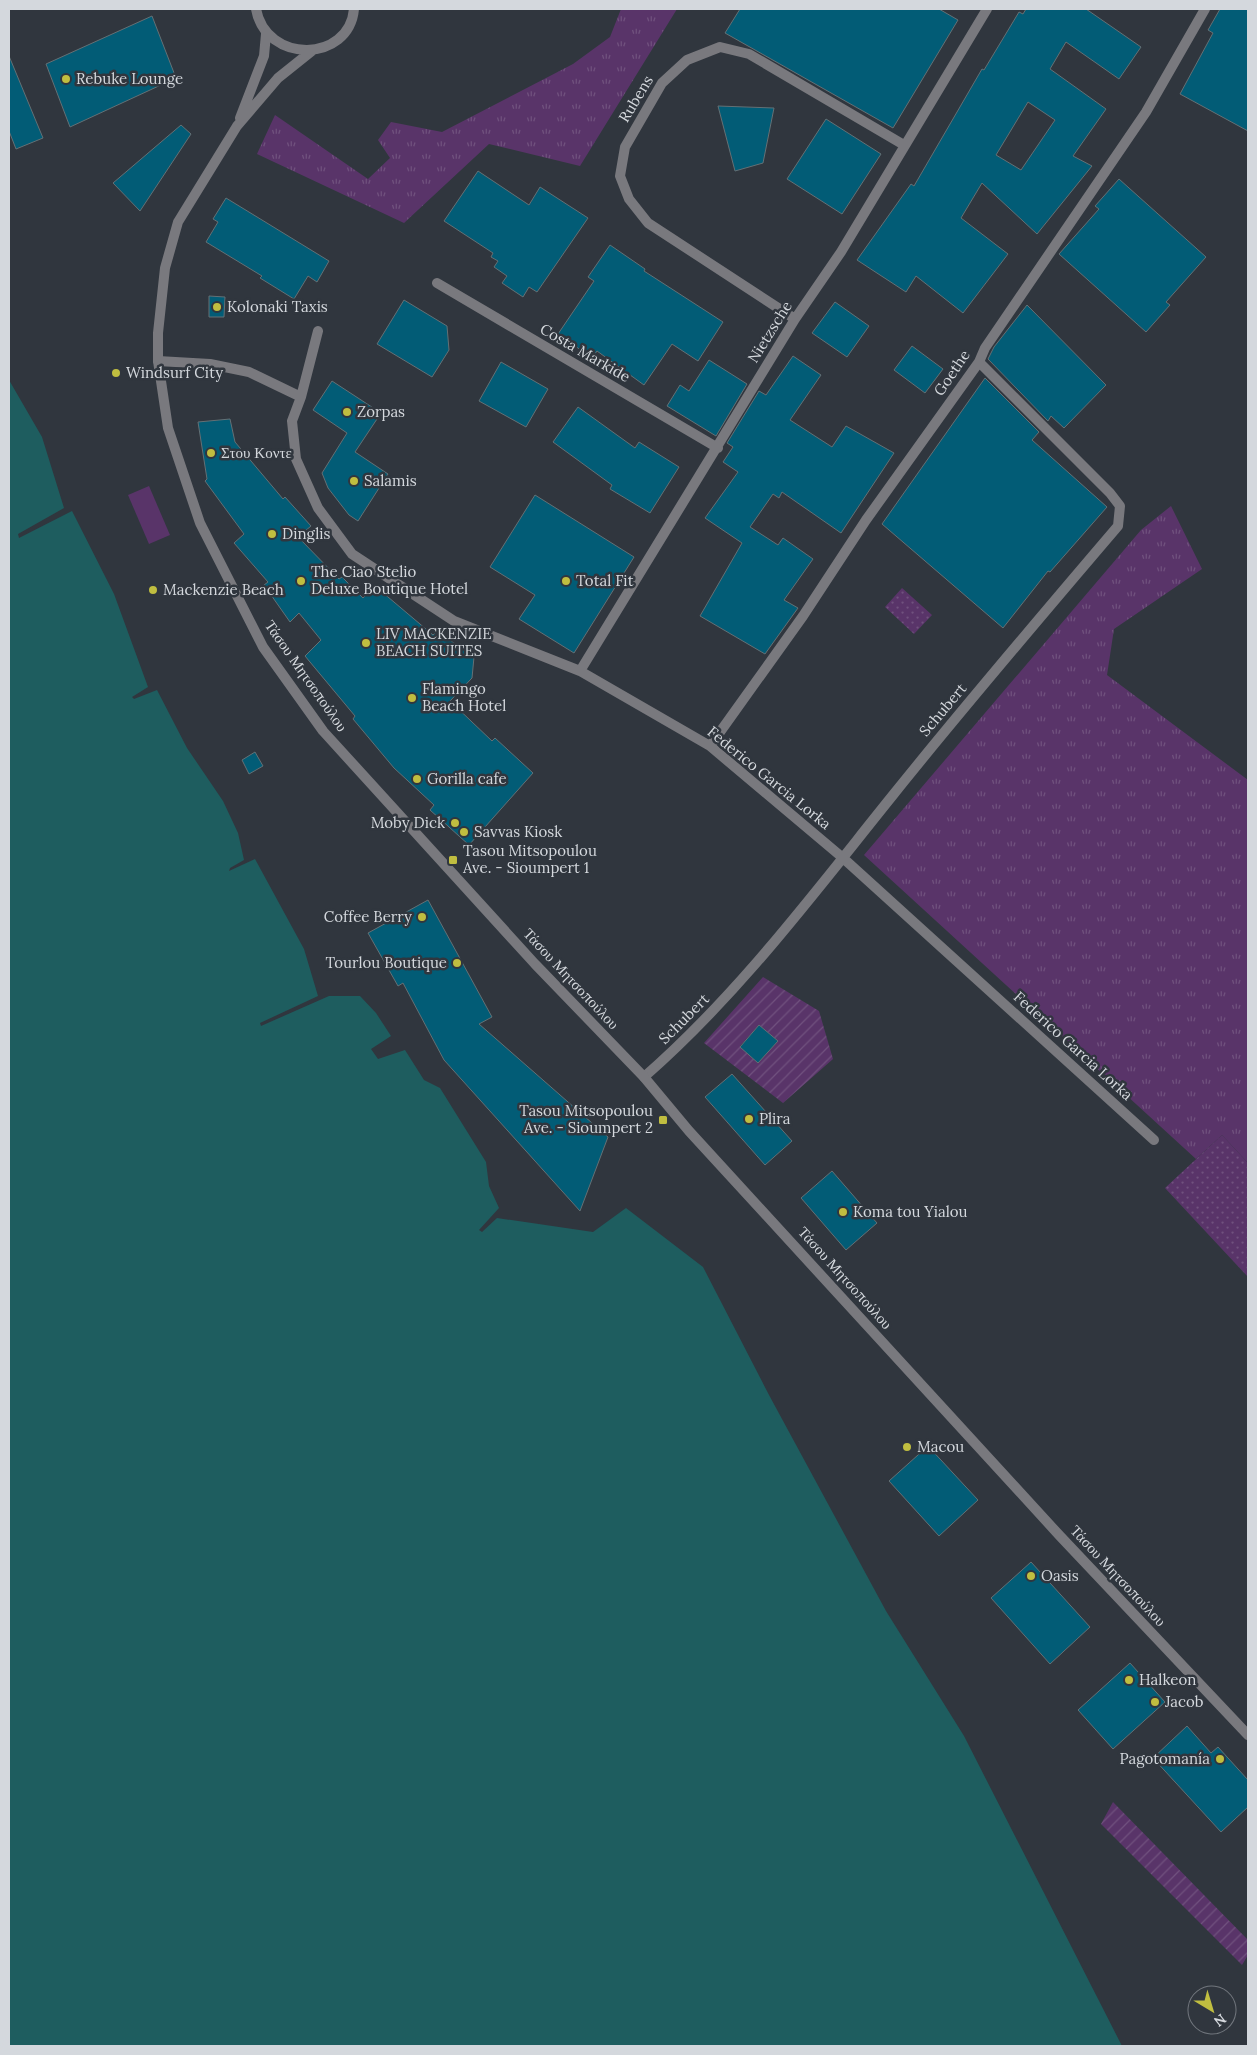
<svg xmlns="http://www.w3.org/2000/svg" width="1257" height="2055" viewBox="0 0 1257 2055" font-family="Lora,serif">
<style>
.grass{fill:url(#grass-tufts)}
.park{fill:url(#park-dots)}
.garden{fill:url(#garden-furrows);fill-rule:evenodd}
.pitch{fill:#593469}
.water{fill:#1e5d5f}
.building{fill:#025c76;stroke:#647075;fill-rule:evenodd}
.lines{fill:none;stroke-linecap:round;stroke-linejoin:round}
.minor{stroke:#79797e;stroke-width:10}
.tertiary{stroke:#79797e;stroke-width:10}
.poi-dot{fill:#c0be40;stroke:#30363e;stroke-width:2}
.labels{text-anchor:middle;stroke-width:5;stroke-linejoin:round;paint-order:stroke}
.poi-label{font-size:15px;fill:#d4d8dd;stroke:#30363e;text-anchor:start}
.street-label{font-size:15px;fill:#d4d8dd;stroke:#30363e}
</style>
<defs>
<pattern id="grass-tufts" width="24" height="20" patternUnits="userSpaceOnUse" patternTransform="scale(1.25)"><rect width="24" height="20" fill="#593469"/><path d="M3 7l-1-3M5 7V3M7 7l1-3M15 17l-1-3M17 17v-4M19 17l1-3" fill="none" stroke="#70517e"/></pattern>
<pattern id="park-dots" width="8" height="8" patternUnits="userSpaceOnUse" patternTransform="scale(1.25)"><rect width="8" height="8" fill="#593469"/><path d="M2 2h.1M6 6h.1" fill="none" stroke="#70517e" stroke-width="1.8" stroke-linecap="round"/></pattern>
<pattern id="garden-furrows" width="10" height="10" patternUnits="userSpaceOnUse" patternTransform="scale(1.25)"><rect width="10" height="10" fill="#593469"/><path d="M-1 1l2-2M0 10L10 0M9 11l2-2" fill="none" stroke="#70517e"/></pattern>
</defs>
<rect width="100%" height="100%" fill="#30363e"/>
<!-- grass -->
<path class="grass" d="M 621,9 L 677,9 L 580,166 L 489,144 L 404,223 L 257,154 L 275,115 L 368,179 L 390,158 L 378,140 L 391,122 L 442,132 L 573,64 L 610,37 Z
M 1171,506 L 1202,569 L 1114,629 L 1107,675 L 1248,780 L 1248,1163 L 1222,1135 L 1196,1159 L 864,855 L 1141,530 Z"/>
<!-- park -->
<path class="park" d="M 902,588 L 932,615 L 914,634 L 885,607 Z
M 1222,1135 L 1248,1163 L 1248,1277 L 1165,1188 Z"/>
<!-- garden -->
<path class="garden" d="M 763,977 L 819,1011 L 833,1059 L 783,1103 L 704,1043 ZM 759,1025 L 778,1041 L 758,1063 L 740,1046 Z
M 1113,1802 L 1248,1940 L 1248,1955 L 1242,1965 L 1101,1824 Z"/>
<!-- pitch -->
<path class="pitch" d="M 149,486 L 170,535 L 149,544 L 128,495 Z"/>
<!-- water -->
<path class="water" d="M 9,380 L 42,437 L 64,508 L 18,534 L 19,538 L 72,511 L 114,594 L 148,687 L 132,697 L 134,699 L 157,690 L 187,748 L 223,801 L 238,833 L 244,860 L 230,868 L 229,871 L 255,859 L 304,949 L 318,996 L 260,1023 L 261,1026 L 329,996 L 360,996 L 376,1013 L 391,1036 L 371,1049 L 378,1059 L 405,1050 L 424,1080 L 440,1088 L 486,1162 L 489,1186 L 499,1208 L 479,1230 L 482,1232 L 497,1218 L 593,1232 L 626,1208 L 703,1267 L 769,1395 L 886,1611 L 964,1736 L 1122,2046 L 9,2046 Z"/>
<!-- building -->
<path class="building" d="M 740,9 L 939,9 L 958,20 L 893,128 L 725,33 Z
M 1026,9 L 1086,9 L 1141,47 L 1119,79 L 1066,42 L 1050,69 L 1106,109 L 1073,156 L 1092,166 L 1037,234 L 982,183 L 961,218 L 1008,254 L 963,313 L 916,276 L 906,292 L 857,260 L 911,184 L 914,186 L 982,69 L 984,70 L 1019,12 L 1023,14 ZM 1028,102 L 1055,120 L 1021,170 L 996,155 Z
M 1220,9 L 1248,9 L 1248,131 L 1180,94 L 1213,33 L 1208,30 Z
M 152,16 L 176,78 L 70,127 L 46,64 Z
M 9,56 L 43,138 L 16,149 L 9,131 Z
M 718,106 L 774,108 L 763,163 L 735,171 Z
M 826,119 L 881,154 L 842,214 L 787,179 Z
M 181,125 L 191,134 L 140,211 L 113,183 Z
M 478,171 L 529,205 L 540,187 L 588,218 L 537,292 L 529,287 L 523,297 L 502,283 L 507,276 L 494,267 L 498,261 L 491,257 L 493,253 L 444,221 Z
M 1119,179 L 1206,257 L 1166,302 L 1170,305 L 1146,332 L 1059,254 L 1099,209 L 1095,206 Z
M 226,198 L 329,261 L 317,282 L 308,276 L 294,299 L 260,278 L 262,276 L 206,242 L 218,222 L 213,219 Z
M 610,245 L 645,269 L 644,271 L 723,322 L 698,361 L 672,344 L 644,385 L 597,351 L 592,358 L 558,334 L 594,281 L 588,277 Z
M 209,296 L 225,297 L 224,317 L 209,317 Z
M 404,300 L 447,326 L 449,350 L 432,377 L 377,344 Z
M 835,302 L 869,326 L 847,357 L 812,333 Z
M 1027,305 L 1106,385 L 1064,428 L 1051,416 L 1048,421 L 988,359 L 994,347 Z
M 912,346 L 943,369 L 925,393 L 894,370 Z
M 793,356 L 821,375 L 790,420 L 832,447 L 846,426 L 894,453 L 841,533 L 782,492 L 779,498 L 773,494 L 750,527 L 778,545 L 783,538 L 813,559 L 784,600 L 798,608 L 765,654 L 700,616 L 742,543 L 705,518 L 738,472 L 723,462 L 733,447 L 727,443 L 759,391 L 766,395 Z
M 709,360 L 747,384 L 716,436 L 667,406 L 680,385 L 689,391 Z
M 501,362 L 548,389 L 526,427 L 479,401 Z
M 985,378 L 1039,432 L 1032,440 L 1107,507 L 1050,572 L 1048,571 L 1003,628 L 882,524 Z
M 332,381 L 381,413 L 355,452 L 388,474 L 358,521 L 349,515 L 328,488 L 322,473 L 347,433 L 313,410 Z
M 578,407 L 635,448 L 639,442 L 679,467 L 650,513 L 610,489 L 612,485 L 553,442 Z
M 230,419 L 235,442 L 283,499 L 285,497 L 311,526 L 298,537 L 339,579 L 342,577 L 363,598 L 375,586 L 433,635 L 437,631 L 474,657 L 472,678 L 450,701 L 492,741 L 495,738 L 533,773 L 469,845 L 430,810 L 434,805 L 394,768 L 353,719 L 355,716 L 305,656 L 321,640 L 299,613 L 290,622 L 264,585 L 268,582 L 234,543 L 244,534 L 205,481 L 207,479 L 198,422 Z
M 535,495 L 634,557 L 574,653 L 519,619 L 535,595 L 490,567 Z
M 255,752 L 263,766 L 249,774 L 242,760 Z
M 428,900 L 492,1017 L 479,1024 L 608,1137 L 580,1211 L 444,1060 L 403,983 L 398,986 L 368,933 Z
M 759,1025 L 778,1041 L 758,1063 L 740,1047 Z
M 732,1074 L 792,1141 L 765,1165 L 705,1097 Z
M 832,1171 L 877,1223 L 846,1250 L 801,1198 Z
M 928,1446 L 978,1500 L 939,1536 L 889,1481 Z
M 1031,1562 L 1090,1627 L 1050,1664 L 991,1598 Z
M 1130,1663 L 1165,1702 L 1113,1749 L 1078,1710 Z
M 1187,1726 L 1211,1753 L 1218,1747 L 1248,1780 L 1248,1807 L 1221,1832 L 1153,1758 Z"/>
<g class="lines">
<!-- minor -->
<path class="minor" d="M 437,283 L 718,448
M 795,319 L 648,223 L 629,199 L 620,176 L 625,147 L 662,83 L 687,60 L 720,47 L 749,54 L 904,145
M 158,361 L 210,364 L 249,372 L 301,397 L 292,421 L 296,459 L 318,508 L 352,554 L 454,621 L 580,671 L 710,746 L 843,858 L 1154,1140
M 301,397 L 318,331
M 580,671 L 795,319 L 841,252 L 987,9
M 710,746 L 803,616 L 866,520 L 979,362 L 985,348 L 1146,112 L 1205,9
M 644,1077 C 739,994 814,893 893,795 C 966,704 1042,615 1118,526 L 1120,506 L 1110,493 L 979,362"/>
<!-- tertiary -->
<path class="tertiary" d="M 256,9 C 266,64 349,63 354,9
M 313,50 L 278,78 L 237,126 L 178,222 L 165,268 L 158,333 L 158,361 L 168,428 L 200,523 L 263,647 L 323,731 L 535,964 L 644,1077 L 689,1131 L 1060,1536 L 1248,1735
M 240,118 L 264,56 L 266,34"/>
</g>
<!-- markers -->
<g class="poi-dot">
<circle cx="66" cy="79" r="5"/>
<circle cx="217" cy="307" r="5"/>
<circle cx="116" cy="373" r="5"/>
<circle cx="347" cy="412" r="5"/>
<circle cx="211" cy="453" r="5"/>
<circle cx="354" cy="481" r="5"/>
<circle cx="272" cy="534" r="5"/>
<circle cx="301" cy="581" r="5"/>
<circle cx="566" cy="581" r="5"/>
<circle cx="153" cy="590" r="5"/>
<circle cx="366" cy="643" r="5"/>
<circle cx="412" cy="698" r="5"/>
<circle cx="417" cy="779" r="5"/>
<circle cx="455" cy="823" r="5"/>
<circle cx="464" cy="832" r="5"/>
<rect x="448" y="855" width="10" height="10" rx="2.5"/>
<circle cx="422" cy="917" r="5"/>
<circle cx="457" cy="963" r="5"/>
<circle cx="749" cy="1119" r="5"/>
<rect x="658" y="1115" width="10" height="10" rx="2.5"/>
<circle cx="843" cy="1212" r="5"/>
<circle cx="907" cy="1447" r="5"/>
<circle cx="1031" cy="1576" r="5"/>
<circle cx="1129" cy="1680" r="5"/>
<circle cx="1155" cy="1702" r="5"/>
<circle cx="1220" cy="1759" r="5"/>
</g>
<g class="labels">
<!-- poi labels -->
<g class="poi-label">
<text x="76" y="84">Rebuke Lounge</text>
<text x="227" y="312">Kolonaki Taxis</text>
<text x="126" y="378">Windsurf City</text>
<text x="357" y="417">Zorpas</text>
<text x="221" y="458">Στου Κοντε</text>
<text x="364" y="486">Salamis</text>
<text x="282" y="539">Dinglis</text>
<text x="311" y="577">The Ciao Stelio<tspan x="311" dy="17">Deluxe Boutique Hotel</tspan></text>
<text x="576" y="586">Total Fit</text>
<text x="163" y="595">Mackenzie Beach</text>
<text x="376" y="639">LIV MACKENZIE<tspan x="376" dy="17">BEACH SUITES</tspan></text>
<text x="422" y="694">Flamingo<tspan x="422" dy="17">Beach Hotel</tspan></text>
<text x="427" y="784">Gorilla cafe</text>
<text x="445" y="828" text-anchor="end">Moby Dick</text>
<text x="474" y="837">Savvas Kiosk</text>
<text x="463" y="856">Tasou Mitsopoulou<tspan x="463" dy="17">Ave. - Sioumpert 1</tspan></text>
<text x="412" y="922" text-anchor="end">Coffee Berry</text>
<text x="447" y="968" text-anchor="end">Tourlou Boutique</text>
<text x="653" y="1116" text-anchor="end">Tasou Mitsopoulou<tspan x="653" dy="17">Ave. - Sioumpert 2</tspan></text>
<text x="759" y="1124">Plira</text>
<text x="853" y="1217">Koma tou Yialou</text>
<text x="917" y="1452">Macou</text>
<text x="1041" y="1581">Oasis</text>
<text x="1139" y="1685">Halkeon</text>
<text x="1165" y="1707">Jacob</text>
<text x="1210" y="1764" text-anchor="end">Pagotomanía</text>
</g>
<!-- street labels -->
<g class="street-label">
<text transform="translate(636 99) rotate(-59)" y="5">Rubens</text>
<text transform="translate(770 332) rotate(-58)" y="5">Nietzsche</text>
<text transform="translate(585 353) rotate(30)" y="5">Costa Markide</text>
<text transform="translate(952 373) rotate(-56)" y="5">Goethe</text>
<text transform="translate(306 676) rotate(55)" y="5">Τάσου Μητσοπούλου</text>
<text transform="translate(943 710) rotate(-50)" y="5">Schubert</text>
<text transform="translate(769 778) rotate(39)" y="5">Federico Garcia Lorka</text>
<text transform="translate(571 979) rotate(47)" y="5">Τάσου Μητσοπούλου</text>
<text transform="translate(684 1019) rotate(-45)" y="5">Schubert</text>
<text transform="translate(1073 1046) rotate(42)" y="5">Federico Garcia Lorka</text>
<text transform="translate(845 1278) rotate(48)" y="5">Τάσου Μητσοπούλου</text>
<text transform="translate(1118 1576) rotate(47)" y="5">Τάσου Μητσοπούλου</text>
</g>
</g>
<!-- border -->
<rect width="1257" height="2055" fill="none" stroke="#d4d8dd" stroke-width="20"/>
<!-- north arrow -->
<g transform="translate(1212 2010) rotate(142)"><circle r="24" fill="#30363e" stroke="#72777e"/>
<path d="M0-4L9 19L0 12L-9 19Z" fill="#c0be40"/>
<text y="-8" font-size="14" font-weight="bold" text-anchor="middle" fill="#d4d8dd">N</text>
</g>
</svg>
